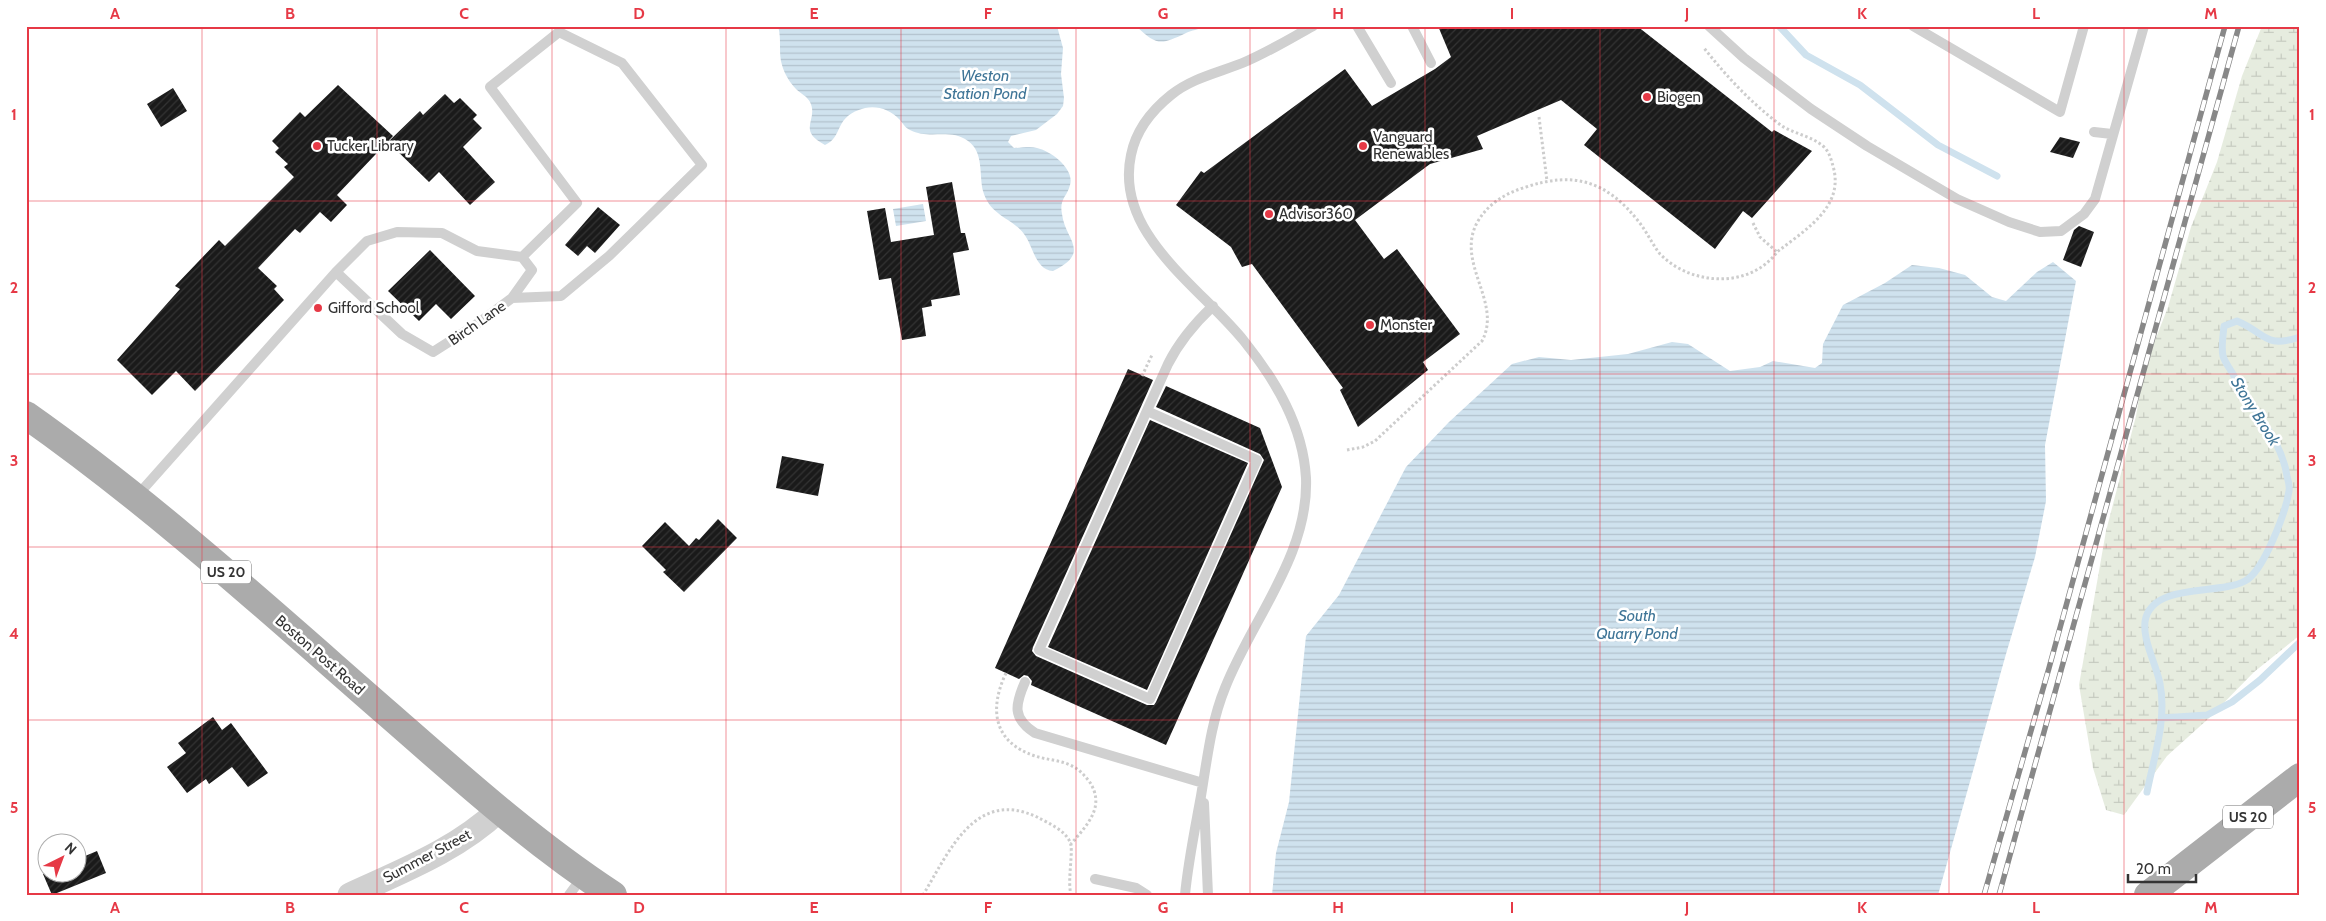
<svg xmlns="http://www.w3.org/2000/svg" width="2326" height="921" viewBox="0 0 2326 921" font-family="Cabin,sans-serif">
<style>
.wetland{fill:url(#wetland-marsh)}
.water{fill:url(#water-rules)}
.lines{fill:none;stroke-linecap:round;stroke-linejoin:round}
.stream{stroke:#cfe2ee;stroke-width:7}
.building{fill:url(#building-hatch)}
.path{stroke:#cdcdcd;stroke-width:3;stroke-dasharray:2.5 2.5;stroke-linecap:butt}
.service{stroke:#d0d0d0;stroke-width:10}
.tertiary{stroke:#d0d0d0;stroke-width:25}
.primary{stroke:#ababab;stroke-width:28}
.rail-casing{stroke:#888;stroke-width:5.5}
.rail{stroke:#fff;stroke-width:4;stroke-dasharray:11;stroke-linecap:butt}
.grid{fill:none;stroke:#e63946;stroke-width:1;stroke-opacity:0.55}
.poi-dot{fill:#e63946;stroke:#fff;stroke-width:2}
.labels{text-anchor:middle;stroke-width:5;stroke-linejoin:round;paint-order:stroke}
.shield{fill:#fff;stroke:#707070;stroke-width:1}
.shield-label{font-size:14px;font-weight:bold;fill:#333}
.poi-label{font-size:15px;fill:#333;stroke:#fff;text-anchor:start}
.street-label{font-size:15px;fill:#333;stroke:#fff}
.water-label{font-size:16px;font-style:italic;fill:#3f7597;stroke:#fff}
.neatline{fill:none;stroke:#e63946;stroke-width:2}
.grid-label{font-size:16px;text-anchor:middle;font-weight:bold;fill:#e63946}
</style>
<defs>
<pattern id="wetland-marsh" width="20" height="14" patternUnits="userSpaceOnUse" patternTransform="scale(1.25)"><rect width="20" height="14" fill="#e6ecdf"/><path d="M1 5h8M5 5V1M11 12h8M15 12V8" fill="none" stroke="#c6cbc0"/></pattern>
<pattern id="water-rules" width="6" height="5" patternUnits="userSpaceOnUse" patternTransform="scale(1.25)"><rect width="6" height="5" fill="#cfe2ee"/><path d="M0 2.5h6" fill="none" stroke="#b2c2cd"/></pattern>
<pattern id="building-hatch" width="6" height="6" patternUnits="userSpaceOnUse" patternTransform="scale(1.25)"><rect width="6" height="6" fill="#1a1a1a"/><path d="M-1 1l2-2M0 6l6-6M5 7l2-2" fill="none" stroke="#333"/></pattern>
</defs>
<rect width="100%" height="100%" fill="#fff"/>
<!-- wetland -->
<path class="wetland" d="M 2262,26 L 2300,26 L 2300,635 L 2254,672 L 2208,719 L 2167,756 L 2124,815 L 2106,810 L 2093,768 L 2079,685 L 2106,531 L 2136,416 L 2142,380 L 2154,343 L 2168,307 L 2191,227 L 2217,162 L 2242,76 Z"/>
<!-- water -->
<path class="water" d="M 778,26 L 1057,26 L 1063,48 L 1061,74 L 1064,98 L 1063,106 L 1057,114 L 1036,130 L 1011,136 L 1008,142 L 1014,148 C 1021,148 1030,146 1037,148 C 1051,151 1075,169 1070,185 C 1067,197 1059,199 1062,214 C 1065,240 1092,252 1053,271 C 1035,270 1033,245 1024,234 C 1011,217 990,216 983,191 C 979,175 984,152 968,141 C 951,128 928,140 910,130 C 905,128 903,123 899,119 C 891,110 877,105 865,108 C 833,116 844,137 825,145 C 796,130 819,120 810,102 C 807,96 801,94 796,89 C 790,83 784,73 782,65 C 778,53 782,39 778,26 Z
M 1136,26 L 1205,26 C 1198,30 1192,30 1186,33 C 1161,45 1157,46 1136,26 Z
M 923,204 L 926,221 L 896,226 L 893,209 Z
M 2053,262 L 2076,281 L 2045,445 L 2046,501 L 2035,557 L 2006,654 L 1938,895 L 1272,895 L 1276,853 L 1289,802 L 1306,636 L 1339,595 L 1406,467 L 1449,422 L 1512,364 L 1539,357 L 1571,360 L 1628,354 L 1672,342 L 1688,344 L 1730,371 L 1760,367 L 1773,361 L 1815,368 L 1822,363 L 1823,344 L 1843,305 L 1885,283 L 1912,265 L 1939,268 L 1965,275 L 1992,297 L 2006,301 L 2037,272 Z"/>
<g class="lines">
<!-- stream -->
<path class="stream" d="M 1779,26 L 1806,55 L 1860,85 L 1938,145 L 1997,176
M 2162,718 L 2207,715 L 2232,702 L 2260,680 L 2300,642
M 2147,792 C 2154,757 2167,719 2160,684 C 2157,665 2140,637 2146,617 C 2157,583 2219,595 2245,581 C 2264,571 2286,511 2289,491 C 2290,486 2288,480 2287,476 C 2281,437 2251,410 2234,376 C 2231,370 2225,363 2223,356 C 2221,347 2223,336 2224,326 L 2237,321 C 2266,333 2264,349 2300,337"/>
</g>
<!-- building -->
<path class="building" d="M 1438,26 L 1637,26 L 1772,132 L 1774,130 L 1812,151 L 1752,218 L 1743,211 L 1715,249 L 1584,145 L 1597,129 L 1561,100 L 1477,136 L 1483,149 L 1430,164 L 1355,220 L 1384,259 L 1397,249 L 1460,334 L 1423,362 L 1428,370 L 1358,427 L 1340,390 L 1343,388 L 1252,264 L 1242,267 L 1231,247 L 1176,205 L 1201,171 L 1204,173 L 1345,69 L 1372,106 L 1435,69 L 1451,57 Z
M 338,85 L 393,136 L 337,195 L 347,205 L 331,222 L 320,212 L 300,233 L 295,229 L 258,268 L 277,286 L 274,289 L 284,300 L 195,391 L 176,371 L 152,395 L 117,360 L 180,289 L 175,286 L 219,240 L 225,246 L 294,177 L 284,167 L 288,164 L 275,152 L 279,148 L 272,141 L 300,112 L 305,117 Z
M 173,88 L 187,111 L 161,127 L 147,104 Z
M 445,94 L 454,103 L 460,98 L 477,115 L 473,119 L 482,128 L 463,147 L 495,182 L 470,205 L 439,172 L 429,182 L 388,142 L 420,111 L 423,115 Z
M 2060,137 L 2080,142 L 2073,158 L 2050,152 Z
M 952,182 L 961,233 L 965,233 L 969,250 L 953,253 L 960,295 L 931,300 L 932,306 L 922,308 L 926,336 L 902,340 L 891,278 L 879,280 L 867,211 L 885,208 L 891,242 L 934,235 L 926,187 Z
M 598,207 L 620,225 L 595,253 L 587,246 L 578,256 L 565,245 Z
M 2079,226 L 2094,232 L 2081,267 L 2063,260 L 2074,230 Z
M 430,250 L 475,296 L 451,319 L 436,304 L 419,321 L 388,291 Z
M 1128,369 L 1153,380 L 1033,647 L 1032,651 L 1036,656 L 1147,705 L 1154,705 L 1156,702 L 1264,460 L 1260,454 L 1156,407 L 1166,386 L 1260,428 L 1282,487 L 1166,745 L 1031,685 L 1032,681 L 1028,676 L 1024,675 L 1019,679 L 995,668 Z
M 1150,420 L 1248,463 L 1147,690 L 1048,647 Z
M 782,456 L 824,464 L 818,496 L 776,488 Z
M 718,519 L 737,538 L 684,592 L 663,572 L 666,570 L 642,546 L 665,522 L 689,546 L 696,538 L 699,540 Z
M 213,717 L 222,730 L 231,723 L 268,773 L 248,787 L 232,767 L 209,784 L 206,779 L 187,793 L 167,767 L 186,753 L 178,743 Z
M 97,851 L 106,873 L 52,895 L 43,874 L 48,871 L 48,874 L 78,874 L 78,859 Z"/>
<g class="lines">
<!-- path -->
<path class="path" d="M 1539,117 L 1547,181
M 1753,223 L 1760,237 L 1777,252
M 1142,376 L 1152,355
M 1347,450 L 1363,447 L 1375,441 L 1482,341 C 1503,302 1454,262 1478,221 C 1489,203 1506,193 1526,187 C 1574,171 1607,181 1639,222 C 1647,232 1652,244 1660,254 C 1691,286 1750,289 1777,252 C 1805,230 1845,207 1833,166 C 1831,159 1829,151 1823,146 C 1811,136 1795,134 1782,126 C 1752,104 1727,77 1704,48
M 1006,673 C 989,709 993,742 1035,756 C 1047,760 1061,760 1072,766 C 1079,769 1084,775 1089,781 C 1106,806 1088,824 1071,844
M 923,895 C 949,852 975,788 1037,817 C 1048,823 1065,830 1070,842 C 1074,850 1067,879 1071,895"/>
<!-- service -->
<path class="service" d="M 1357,26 L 1391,83
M 1412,26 L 1431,63
M 1709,26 L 1744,58 L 1811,109 L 1867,146 L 1957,199 L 2009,222 L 2040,232 L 2061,231 L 2084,214 L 2095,199 L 2144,26
M 1913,26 L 2060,112 L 2084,26
M 2094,132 L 2112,134
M 512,298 L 561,296 L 609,256 L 702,165 L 622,63 L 559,32 L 490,87 L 577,203 L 522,257
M 1147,411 L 1257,460 L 1150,699 L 1039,650 L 1168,364 C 1179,342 1195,323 1213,306
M 136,497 L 336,272 L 367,241 L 397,232 L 442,233 L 477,251 L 522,257 L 532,270 L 512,298 L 477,324 L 433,352 L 402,334 L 336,272
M 1025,682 C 1015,705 1012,718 1035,733 L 1203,783
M 1204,803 L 1208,895
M 1095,879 L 1136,888 L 1147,895
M 569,895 L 583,876
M 1185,895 C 1188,862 1195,829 1201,796 C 1207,760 1211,722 1225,688 C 1252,619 1309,555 1306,478 C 1303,426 1276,381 1244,341 C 1201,287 1114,234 1131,155 C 1136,130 1151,111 1171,95 C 1193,77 1222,72 1247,61 C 1270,51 1291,38 1313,26"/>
<!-- tertiary -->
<path class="tertiary" d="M 350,895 C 402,871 457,850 499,810"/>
<!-- primary -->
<path class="primary" d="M 26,415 C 154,505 270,611 388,714 C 460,777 532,842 613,895
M 2148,895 L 2300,777"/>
<defs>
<path id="rail" d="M 1984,895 L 2049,668 L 2225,26
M 1999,895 L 2239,26"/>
</defs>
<!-- rail casing -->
<use href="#rail" class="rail-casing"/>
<!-- rail -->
<use href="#rail" class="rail"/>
</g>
<!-- grid -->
<path class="grid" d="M 202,26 L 202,895M 377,26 L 377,895M 552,26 L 552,895M 726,26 L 726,895M 901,26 L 901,895M 1076,26 L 1076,895M 1250,26 L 1250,895M 1425,26 L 1425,895M 1600,26 L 1600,895M 1774,26 L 1774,895M 1949,26 L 1949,895M 2124,26 L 2124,895M 26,201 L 2300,201M 26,374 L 2300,374M 26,547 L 2300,547M 26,720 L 2300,720"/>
<!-- markers -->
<g class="poi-dot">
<circle cx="1647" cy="97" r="5"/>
<circle cx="317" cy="146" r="5"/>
<circle cx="1363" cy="146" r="5"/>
<circle cx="1269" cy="214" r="5"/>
<circle cx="318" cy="308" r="5"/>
<circle cx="1370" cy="325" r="5"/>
</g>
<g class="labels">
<!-- shield labels -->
<g class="shield">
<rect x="201" y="560.5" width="50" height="23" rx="4"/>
<rect x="2223" y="805.5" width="50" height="23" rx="4"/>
</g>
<g class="shield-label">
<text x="226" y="577">US 20</text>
<text x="2248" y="822">US 20</text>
</g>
<!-- poi labels -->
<g class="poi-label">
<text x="1657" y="102">Biogen</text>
<text x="1373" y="142">Vanguard<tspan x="1373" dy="17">Renewables</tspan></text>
<text x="327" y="151">Tucker Library</text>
<text x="1279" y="219">Advisor360</text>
<text x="328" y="313">Gifford School</text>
<text x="1380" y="330">Monster</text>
</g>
<!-- street labels -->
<g class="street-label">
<text transform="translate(477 323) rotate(-35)" y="5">Birch Lane</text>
<text transform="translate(320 655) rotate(41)" y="5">Boston Post Road</text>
<text transform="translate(427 856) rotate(-28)" y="5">Summer Street</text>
</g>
<!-- water labels -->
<g class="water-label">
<text x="985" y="81">Weston<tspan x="985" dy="18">Station Pond</tspan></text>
<text transform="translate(2256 411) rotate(58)" y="6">Stony Brook</text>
<text x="1637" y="621">South<tspan x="1637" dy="18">Quarry Pond</tspan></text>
</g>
</g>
<!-- border -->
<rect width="2326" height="921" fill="none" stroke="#ffffff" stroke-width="55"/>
<!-- north arrow -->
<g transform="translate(62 858) rotate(42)"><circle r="24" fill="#ffffff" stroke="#adadad"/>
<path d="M0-4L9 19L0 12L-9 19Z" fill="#e63946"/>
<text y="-8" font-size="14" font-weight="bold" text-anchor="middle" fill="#333333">N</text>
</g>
<!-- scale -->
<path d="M2128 874v8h68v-8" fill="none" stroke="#333333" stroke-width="2.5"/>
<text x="2136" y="874" font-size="15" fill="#333333" stroke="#ffffff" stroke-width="4" paint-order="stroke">20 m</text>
<rect x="28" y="28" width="2270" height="866" class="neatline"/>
<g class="grid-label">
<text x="115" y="19">A</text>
<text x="290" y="19">B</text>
<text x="464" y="19">C</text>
<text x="639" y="19">D</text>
<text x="814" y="19">E</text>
<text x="988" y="19">F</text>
<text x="1163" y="19">G</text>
<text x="1338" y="19">H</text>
<text x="1512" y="19">I</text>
<text x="1687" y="19">J</text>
<text x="1862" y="19">K</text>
<text x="2036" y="19">L</text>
<text x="2211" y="19">M</text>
<text x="14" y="120">1</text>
<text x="2312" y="120">1</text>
<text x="14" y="293">2</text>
<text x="2312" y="293">2</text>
<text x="14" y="466">3</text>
<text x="2312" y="466">3</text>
<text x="14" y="639">4</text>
<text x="2312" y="639">4</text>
<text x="14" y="813">5</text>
<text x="2312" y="813">5</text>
<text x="115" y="913">A</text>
<text x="290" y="913">B</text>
<text x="464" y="913">C</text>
<text x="639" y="913">D</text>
<text x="814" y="913">E</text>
<text x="988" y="913">F</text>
<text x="1163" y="913">G</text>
<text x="1338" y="913">H</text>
<text x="1512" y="913">I</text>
<text x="1687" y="913">J</text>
<text x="1862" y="913">K</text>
<text x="2036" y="913">L</text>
<text x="2211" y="913">M</text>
</g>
</svg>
